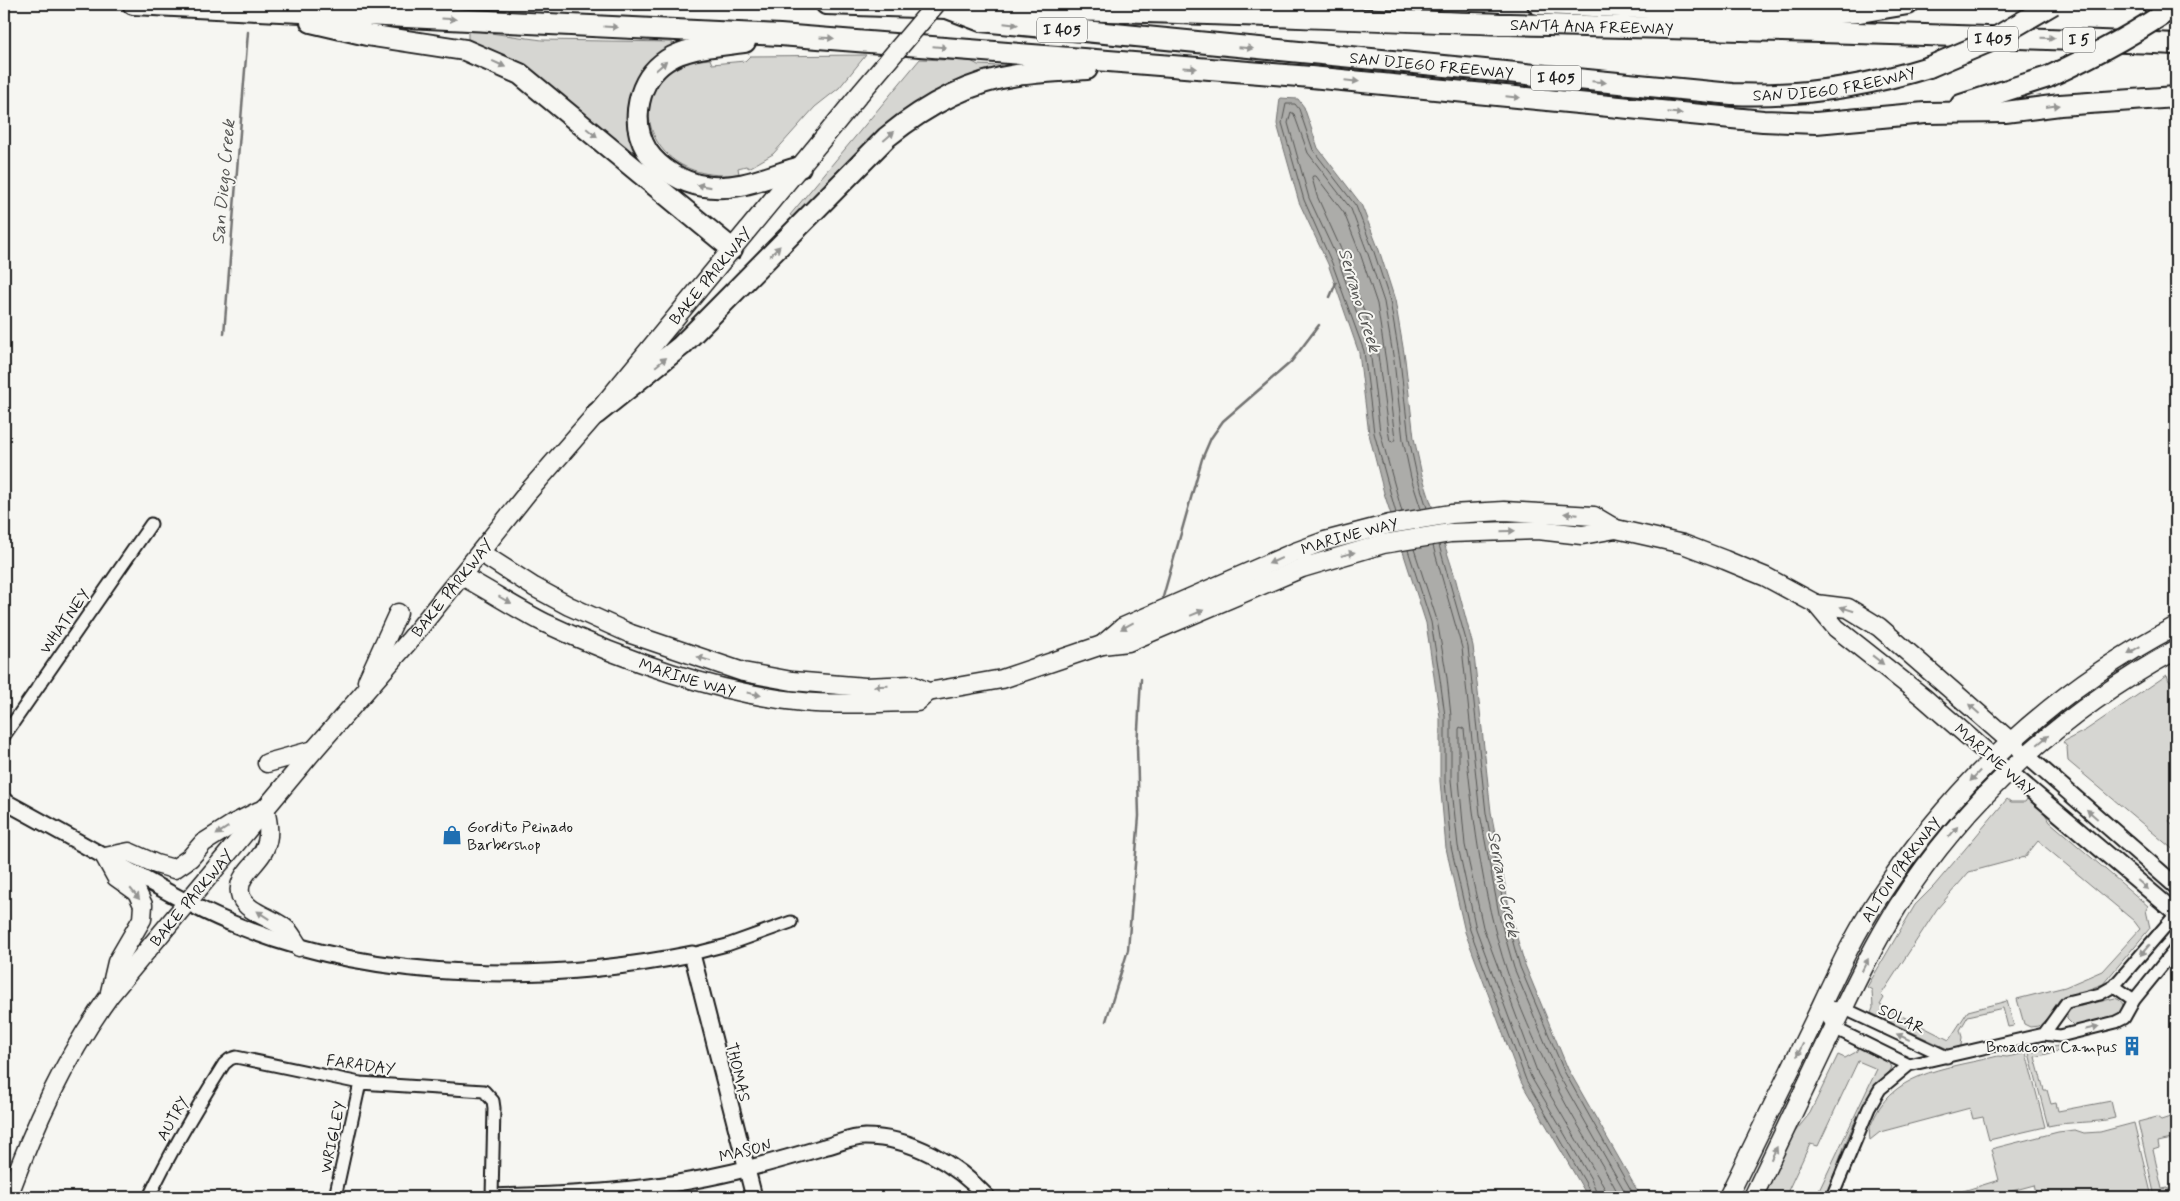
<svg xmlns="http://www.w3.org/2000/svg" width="2180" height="1201" viewBox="0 0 2180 1201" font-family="Mynerve,sans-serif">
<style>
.green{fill:#d6d6d2;stroke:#797977}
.water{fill:#acaca9;stroke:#727271}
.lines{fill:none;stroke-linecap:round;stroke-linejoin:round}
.shore{stroke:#565654;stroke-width:1}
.stream{stroke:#727271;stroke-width:2.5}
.street-casing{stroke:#1c1c1c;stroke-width:15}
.secondary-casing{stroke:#1c1c1c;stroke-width:19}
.primary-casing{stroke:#1c1c1c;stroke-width:21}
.highway-casing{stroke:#1c1c1c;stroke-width:24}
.street{stroke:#f6f6f2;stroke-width:11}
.secondary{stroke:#f6f6f2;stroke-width:15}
.primary{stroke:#f6f6f2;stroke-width:18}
.highway{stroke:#f6f6f2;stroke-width:20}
.primary-bridge-casing{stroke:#1c1c1c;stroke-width:21;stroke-linecap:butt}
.highway-bridge-casing{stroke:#1c1c1c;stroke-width:24;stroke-linecap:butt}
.primary-bridge{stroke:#f6f6f2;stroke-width:18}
.highway-bridge{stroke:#f6f6f2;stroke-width:20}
.oneway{fill:#949492}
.labels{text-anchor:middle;stroke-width:4;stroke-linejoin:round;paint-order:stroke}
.shield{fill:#f6f6f2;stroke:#5d5d5c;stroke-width:1}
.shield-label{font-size:15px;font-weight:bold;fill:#1c1c1c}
.street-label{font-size:16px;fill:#1c1c1c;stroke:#f6f6f2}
.poi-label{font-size:16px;fill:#1c1c1c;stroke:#f6f6f2;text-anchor:start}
.water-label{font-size:18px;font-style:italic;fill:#565654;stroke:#f6f6f2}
</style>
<rect width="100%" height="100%" fill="#f6f6f2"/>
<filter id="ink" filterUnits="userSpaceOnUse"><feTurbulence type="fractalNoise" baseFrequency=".02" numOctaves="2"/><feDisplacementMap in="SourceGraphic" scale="10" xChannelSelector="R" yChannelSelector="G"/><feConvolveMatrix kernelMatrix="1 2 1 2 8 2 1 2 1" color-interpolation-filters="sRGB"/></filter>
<g filter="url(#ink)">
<!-- green -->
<path class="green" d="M 468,30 L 542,40 L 672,42 L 673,48 L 641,76 L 645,156 L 639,162 L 547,83 L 516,63 L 468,43 Z
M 866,55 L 839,88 L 815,107 L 773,154 L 749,168 L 746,166 L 738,168 L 739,174 C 636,187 615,66 710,59 L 712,64 L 745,61 L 750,56 Z
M 920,59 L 971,61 L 978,65 L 1002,66 L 1002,70 L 978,77 L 797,220 L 790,215 Z
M 2167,675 L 2169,681 L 2176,682 L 2176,812 L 2169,821 L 2176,827 L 2176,852 L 2068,761 L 2067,747 L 2063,742 L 2086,730 Z
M 2007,799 L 2011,802 L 2025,802 L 2027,799 L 2042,809 L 2050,822 L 2148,906 L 2146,910 L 2150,928 L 2103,984 L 2059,1000 L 2049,1016 L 2039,1026 L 2030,1027 L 2024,1024 L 2017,999 L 2065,987 L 2102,971 L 2140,929 L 2134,921 L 2038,841 L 2025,857 L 1969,872 L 1937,909 L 1881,995 L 1884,998 L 1880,1005 L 1949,1040 L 1968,1011 L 2007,1001 L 2014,1026 L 2008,1027 L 2003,1008 L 1968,1016 L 1960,1030 L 1962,1037 L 1961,1046 L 1950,1050 L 1871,1013 L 1873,1008 L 1872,990 L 1867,987 L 1915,905 L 1934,886 Z
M 2115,998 C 2124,1001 2125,1007 2120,1015 L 2074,1026 L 2067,1019 L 2067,1012 L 2073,1008 Z
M 2058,1046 L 2059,1051 L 2035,1057 L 2044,1090 L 2047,1090 L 2051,1104 L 2056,1103 L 2058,1111 L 2111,1101 L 2115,1118 C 2093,1124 2070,1121 2048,1126 L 2029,1053 Z
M 1859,1047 L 1889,1063 L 1892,1067 L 1890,1071 C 1855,1103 1843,1154 1825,1197 L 1816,1197 L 1877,1069 L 1858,1061 L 1818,1146 L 1810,1144 L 1785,1197 L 1764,1197 L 1794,1133 L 1810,1113 L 1838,1055 L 1845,1058 L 1856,1052 Z
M 2026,1053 L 2045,1127 L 1989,1140 L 1983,1117 L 1973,1119 L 1970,1108 L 1880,1132 L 1870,1140 C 1868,1128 1871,1125 1875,1116 C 1896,1070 1956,1067 1998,1056 L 2007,1057 Z
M 2176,1109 L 2176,1138 L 2158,1142 L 2159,1148 L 2153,1150 L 2162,1189 L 2168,1188 L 2170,1194 L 2174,1193 L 2175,1197 L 2155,1197 L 2138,1122 L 2157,1117 L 2161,1120 L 2170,1117 L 2171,1113 Z
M 2134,1123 L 2152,1197 L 2037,1197 L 2034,1185 L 1990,1197 L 1947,1197 L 1947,1196 L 1999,1180 L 1991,1149 L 2058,1132 L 2075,1130 L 2084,1133 L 2100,1132 Z"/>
<!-- water -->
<path class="water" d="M 1280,98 L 1298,99 L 1304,107 L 1318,148 L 1361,204 L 1379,250 L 1395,300 L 1405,359 L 1414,438 L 1422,475 L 1455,577 L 1473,646 L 1491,812 L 1511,917 L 1525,965 L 1568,1069 L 1641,1197 L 1588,1197 L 1521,1082 L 1465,932 L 1446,848 L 1440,781 L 1440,717 L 1426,623 L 1384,493 L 1369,434 L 1359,353 L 1328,264 L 1299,202 L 1277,124 Z"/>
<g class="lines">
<!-- shore -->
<path class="shore" d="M 1313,176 L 1316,176 L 1344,213 L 1361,256 L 1377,304 L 1386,362 L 1395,439 L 1393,442 L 1390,441 L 1388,430 L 1377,347 L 1345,258 L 1317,196 L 1312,178 Z
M 1402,512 L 1380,432 L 1370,350 L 1338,260 L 1309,198 L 1288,123 L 1291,112 L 1294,114 L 1308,153 L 1351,209 L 1368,254 L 1384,302 L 1394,361 L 1403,440 L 1411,478 L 1421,509
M 1396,513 L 1374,433 L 1364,351 L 1332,263 L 1304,200 L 1282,123 L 1286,104 L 1295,104 L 1299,109 L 1313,150 L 1356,206 L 1374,252 L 1390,301 L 1400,360 L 1409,439 L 1417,476 L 1427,508
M 1439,545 L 1468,647 L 1486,813 L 1506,918 L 1520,967 L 1564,1071 L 1635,1197
M 1433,546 L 1462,648 L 1480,814 L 1500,919 L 1514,968 L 1558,1074 L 1628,1197
M 1414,549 L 1437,620 L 1447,678 L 1451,716 L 1451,780 L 1458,846 L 1476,929 L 1531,1077 L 1591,1179 L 1598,1197
M 1408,550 L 1431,622 L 1440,679 L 1445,716 L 1445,781 L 1451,847 L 1470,930 L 1526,1080 L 1585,1182 L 1592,1197
M 1606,1197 L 1605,1189 L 1597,1175 L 1538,1074 L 1483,927 L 1465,845 L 1459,780 L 1459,729 L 1460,727 L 1464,729 C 1472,810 1481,893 1507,971 C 1519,1006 1535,1042 1551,1075 C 1570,1117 1599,1156 1620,1197"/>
<!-- stream -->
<path class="stream" d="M 1330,297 L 1336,283
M 224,334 L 248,32
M 1163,597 L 1202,459 L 1211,438 L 1223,421 L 1291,362 L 1319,325
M 1106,1021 L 1128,950 L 1139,816 L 1137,746 L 1141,679"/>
<defs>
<path id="street" d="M 4,736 L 151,524
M 692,954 L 727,945 L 791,922
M 2114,986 L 2134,1000
M 1821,1007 L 1843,1008 L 1947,1057
M 1821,1007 L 1834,1028 L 1909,1065
M 2044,1034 L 2067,1002 L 2100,994 L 2114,986 L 2176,914
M 149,1197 C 171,1150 197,1107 224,1064 L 230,1059 L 236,1057 L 360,1083 L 484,1091 L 493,1101 L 494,1108 L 492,1197
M 335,1197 L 360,1083
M 1832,1197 L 1869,1108 L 1880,1089 L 1909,1065 L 2044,1034 L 2060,1036 L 2116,1022 L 2124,1018 L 2134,1000 L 2176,948"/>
<path id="secondary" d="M 2010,741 L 2176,886
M 1993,758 L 2176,913
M 4,801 C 46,824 88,847 130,871 C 166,891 202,912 241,927 C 379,982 549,983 692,954 L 754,1197
M 492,1197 C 573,1195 654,1191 733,1172 C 764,1165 794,1156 824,1147 C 837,1144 851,1137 865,1137 C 912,1137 956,1164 987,1197"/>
<g id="primary">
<path d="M 481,553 L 534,587 L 569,606 L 631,634 L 743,672 L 792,681 L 865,687 L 912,685 L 928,692 L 1002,679 L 1102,645 L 1128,642 L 1302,568 L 1383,544 L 1450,533 L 1538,530 L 1582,535 L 1616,529"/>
<path id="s1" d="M 462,576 C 490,591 517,609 545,623 C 621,659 719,694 803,702 C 840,706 879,702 917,702 L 928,692"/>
<path d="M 1816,604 L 1848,608 L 1879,627 L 2010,741"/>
<path id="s2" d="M 1102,645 L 1123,627 L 1295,552 L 1325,541 L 1390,524 L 1451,514 L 1504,511 L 1594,516 L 1616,529 L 1683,544 L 1725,560 L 1766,577 L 1816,604 L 1836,628 L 1923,697 L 1993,758"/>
<path d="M 367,681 L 398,613"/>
<path d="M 267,763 L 314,750"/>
<path d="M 265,808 C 268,823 271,836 264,850 C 257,865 234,877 241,897 C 248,914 276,918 288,931 C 292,935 295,942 299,947"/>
<path d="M 110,992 L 117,962 L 142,919 L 143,905 L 137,892 L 116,877 L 105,857 L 129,852 L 156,864 L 174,869 L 190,858 L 203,843 L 233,824 L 259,811"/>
<path id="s3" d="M 8,1197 C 34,1126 65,1057 110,995 L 314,750 L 409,641 L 528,492 L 596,414 L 858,96"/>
<path id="s4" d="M 1728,1197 C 1757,1138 1785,1080 1814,1021 C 1834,979 1853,936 1879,897 C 1954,783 2055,689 2176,626"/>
<path d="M 1753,1197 C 1778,1145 1803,1093 1828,1040 C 1850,995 1871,949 1898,906 C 1967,798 2064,711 2176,650"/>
</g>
<g id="highway">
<path d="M 133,4 L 780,35 L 1311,77 L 1763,121 L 1816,123 L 1925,113 L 2005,112 L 2060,105 L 2176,97"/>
<path id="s5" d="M 826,4 L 947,8 L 981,21 L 1732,94 C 1800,97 1864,87 1929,67"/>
<path d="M 1538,4 L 1816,14 L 1860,12 L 1908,4"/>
<path d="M 2153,4 L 2176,5"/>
<path id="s6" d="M 947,8 C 1134,9 1322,19 1509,24 C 1732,30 1954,34 2176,44"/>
<path d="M 311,22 L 367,35 L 465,50 L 520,74 L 732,249"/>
<path d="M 745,42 C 720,46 689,46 667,60 C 638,79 629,121 647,151 C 659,169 683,183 704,186 C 736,192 770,176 800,167"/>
<path d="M 1961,105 L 2048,77"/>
<path d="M 596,414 L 681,346 L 887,137 C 925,106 968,82 1017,75 C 1040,72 1064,71 1087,69"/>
</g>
</defs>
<!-- street casing -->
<use href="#street" class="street-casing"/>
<!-- secondary casing -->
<use href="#secondary" class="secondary-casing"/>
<!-- primary casing -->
<use href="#primary" class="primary-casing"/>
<!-- highway casing -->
<use href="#highway" class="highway-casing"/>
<!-- street -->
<use href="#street" class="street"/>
<!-- secondary -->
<use href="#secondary" class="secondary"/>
<!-- primary -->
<use href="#primary" class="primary"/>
<!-- highway -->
<use href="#highway" class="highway"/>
<defs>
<path id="primary-bridge" d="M 858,96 L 936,4"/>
<path id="highway-bridge" d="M 1929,67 L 1988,42 L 2053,4
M 2048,77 C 2093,56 2136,34 2176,5"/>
</defs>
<!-- primary-bridge casing -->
<use href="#primary-bridge" class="primary-bridge-casing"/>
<!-- highway-bridge casing -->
<use href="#highway-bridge" class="highway-bridge-casing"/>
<!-- primary-bridge -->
<use href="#primary-bridge" class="primary-bridge"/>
<!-- highway-bridge -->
<use href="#highway-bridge" class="highway-bridge"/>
</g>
<!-- one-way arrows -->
<defs><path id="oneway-solid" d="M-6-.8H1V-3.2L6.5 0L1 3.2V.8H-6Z" transform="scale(1.25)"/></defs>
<g class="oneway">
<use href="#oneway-solid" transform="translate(449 19) rotate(3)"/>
<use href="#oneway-solid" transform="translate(1011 24) rotate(6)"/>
<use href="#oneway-solid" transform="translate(611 27) rotate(3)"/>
<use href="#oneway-solid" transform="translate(827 38) rotate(4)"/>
<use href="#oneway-solid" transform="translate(2048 38) rotate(2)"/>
<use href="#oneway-solid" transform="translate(940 47) rotate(5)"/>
<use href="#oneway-solid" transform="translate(1246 48) rotate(5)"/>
<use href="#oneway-solid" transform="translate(499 64) rotate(25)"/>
<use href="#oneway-solid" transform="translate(661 66) rotate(-41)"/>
<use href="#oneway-solid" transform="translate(1190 68) rotate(4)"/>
<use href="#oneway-solid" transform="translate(1352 81) rotate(6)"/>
<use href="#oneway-solid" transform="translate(1599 82) rotate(5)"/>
<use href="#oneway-solid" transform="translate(1513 97) rotate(6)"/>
<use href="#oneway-solid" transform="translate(2053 106) rotate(-7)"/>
<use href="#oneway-solid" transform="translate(1675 113) rotate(6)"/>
<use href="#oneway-solid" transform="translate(592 133) rotate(40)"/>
<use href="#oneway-solid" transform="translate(889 136) rotate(-41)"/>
<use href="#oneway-solid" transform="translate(704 186) rotate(-170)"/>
<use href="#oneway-solid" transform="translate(775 251) rotate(-45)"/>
<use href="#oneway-solid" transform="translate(661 362) rotate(-39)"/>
<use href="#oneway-solid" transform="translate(1571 514) rotate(-175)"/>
<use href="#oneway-solid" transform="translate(1508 531) rotate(-1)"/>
<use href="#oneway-solid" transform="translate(1348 554) rotate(-15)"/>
<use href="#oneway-solid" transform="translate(1275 561) rotate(156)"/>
<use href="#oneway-solid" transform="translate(505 600) rotate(30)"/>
<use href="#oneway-solid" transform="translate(1847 609) rotate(-162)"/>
<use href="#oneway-solid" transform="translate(1197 613) rotate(-23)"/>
<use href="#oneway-solid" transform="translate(1127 626) rotate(152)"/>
<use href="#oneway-solid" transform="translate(2134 650) rotate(149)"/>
<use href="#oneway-solid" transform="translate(704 659) rotate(-162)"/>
<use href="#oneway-solid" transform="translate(1878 660) rotate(38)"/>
<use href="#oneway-solid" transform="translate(881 686) rotate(178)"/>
<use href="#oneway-solid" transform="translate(754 694) rotate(12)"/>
<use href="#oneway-solid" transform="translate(1974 709) rotate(-138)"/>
<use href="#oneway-solid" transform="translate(2043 740) rotate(-40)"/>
<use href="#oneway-solid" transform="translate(1975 776) rotate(133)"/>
<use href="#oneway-solid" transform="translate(2092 814) rotate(-139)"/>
<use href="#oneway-solid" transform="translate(222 831) rotate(146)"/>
<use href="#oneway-solid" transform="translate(1953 832) rotate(-50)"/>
<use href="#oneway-solid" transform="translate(2143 885) rotate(41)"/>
<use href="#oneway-solid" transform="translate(135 894) rotate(50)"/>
<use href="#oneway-solid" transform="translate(263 915) rotate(-147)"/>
<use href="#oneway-solid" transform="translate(2145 950) rotate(131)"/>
<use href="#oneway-solid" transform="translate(1865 965) rotate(-63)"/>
<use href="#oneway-solid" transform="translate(2092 1028) rotate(-14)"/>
<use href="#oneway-solid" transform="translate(1903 1037) rotate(-155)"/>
<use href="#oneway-solid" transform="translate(1800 1050) rotate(116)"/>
<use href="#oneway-solid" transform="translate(1774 1153) rotate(-64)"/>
</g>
</g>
<!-- icons -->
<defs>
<symbol id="shop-bare" viewBox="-9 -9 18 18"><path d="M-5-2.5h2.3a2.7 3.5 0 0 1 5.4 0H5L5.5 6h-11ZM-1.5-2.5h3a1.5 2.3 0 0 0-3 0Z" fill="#1f6fb2" stroke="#f6f6f2" stroke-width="2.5" paint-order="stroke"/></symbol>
<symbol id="building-bare" viewBox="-9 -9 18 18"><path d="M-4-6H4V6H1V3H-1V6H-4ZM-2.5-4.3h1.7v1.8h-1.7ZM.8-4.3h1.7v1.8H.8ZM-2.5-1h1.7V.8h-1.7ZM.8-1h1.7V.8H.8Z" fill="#1f6fb2" stroke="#f6f6f2" stroke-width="2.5" paint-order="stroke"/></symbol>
</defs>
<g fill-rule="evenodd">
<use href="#shop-bare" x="438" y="821" width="28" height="28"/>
<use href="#building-bare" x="2118" y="1032" width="28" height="28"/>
</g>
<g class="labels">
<!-- shield labels -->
<g class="shield">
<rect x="1037" y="17.5" width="50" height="25" rx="4"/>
<rect x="1968" y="26.5" width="50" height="25" rx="4"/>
<rect x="2063" y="27.5" width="32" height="25" rx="4"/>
<rect x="1531" y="65.5" width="50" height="25" rx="4"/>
</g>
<g class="shield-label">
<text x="1062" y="35">I 405</text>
<text x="1993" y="44">I 405</text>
<text x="2079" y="45">I 5</text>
<text x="1556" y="83">I 405</text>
</g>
<!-- street labels -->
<g class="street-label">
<text dy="6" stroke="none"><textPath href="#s6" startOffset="645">SANTA ANA FREEWAY</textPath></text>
<text dy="6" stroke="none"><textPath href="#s5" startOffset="610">SAN DIEGO FREEWAY</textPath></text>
<text dy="6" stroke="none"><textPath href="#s5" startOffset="1015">SAN DIEGO FREEWAY</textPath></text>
<text dy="6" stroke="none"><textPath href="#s3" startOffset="1164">BAKE PARKWAY</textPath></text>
<text dy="6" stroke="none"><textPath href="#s2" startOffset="272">MARINE WAY</textPath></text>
<text dy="6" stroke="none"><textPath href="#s3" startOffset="759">BAKE PARKWAY</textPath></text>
<text transform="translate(64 621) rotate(-55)" y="6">WHATNEY</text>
<text dy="6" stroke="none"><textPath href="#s1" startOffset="248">MARINE WAY</textPath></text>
<text transform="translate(1995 759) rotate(41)" y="6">MARINE WAY</text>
<text dy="6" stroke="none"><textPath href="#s4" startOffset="371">ALTON PARKWAY</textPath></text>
<text dy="6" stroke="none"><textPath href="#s3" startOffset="354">BAKE PARKWAY</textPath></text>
<text transform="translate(1902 1018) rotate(25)" y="6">SOLAR</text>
<text transform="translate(361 1064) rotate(8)" y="6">FARADAY</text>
<text transform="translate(739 1072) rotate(76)" y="6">THOMAS</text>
<text transform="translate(172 1118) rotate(-60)" y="6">AUTRY</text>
<text transform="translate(332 1137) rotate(-78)" y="6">WRIGLEY</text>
<text transform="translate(745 1150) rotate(-14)" y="6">MASON</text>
</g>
<!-- poi labels -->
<g class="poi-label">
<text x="467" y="832">Gordito Peinado<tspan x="467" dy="18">Barbershop</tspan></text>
<text x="2117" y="1052" text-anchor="end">Broadcom Campus</text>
</g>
<!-- water labels -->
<g class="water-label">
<text transform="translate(223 182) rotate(-85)" y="6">San Diego Creek</text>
<text transform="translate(1360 300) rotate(73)" y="6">Serrano Creek</text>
<text transform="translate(1504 884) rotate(79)" y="6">Serrano Creek</text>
</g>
</g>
<!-- margin -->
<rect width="2180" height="1201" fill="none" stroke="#f6f6f2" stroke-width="20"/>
<rect x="10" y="10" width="2160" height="1181" fill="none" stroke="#1c1c1c" stroke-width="2" filter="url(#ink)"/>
</svg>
